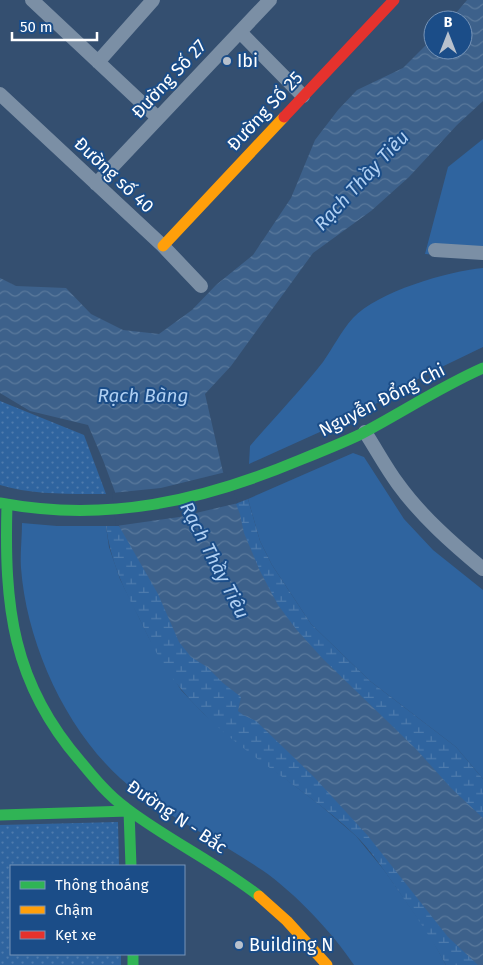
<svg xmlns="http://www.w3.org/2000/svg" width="483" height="965" viewBox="0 0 483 965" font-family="'Fira Sans',sans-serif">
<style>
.grass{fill:#2f649f}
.wetland{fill:url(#wetland-marsh)}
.park{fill:url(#park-dots)}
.water{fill:url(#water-waves)}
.pier{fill:#344f70}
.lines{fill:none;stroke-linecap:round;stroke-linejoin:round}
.street{stroke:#7b8fa5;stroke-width:14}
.fast{stroke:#30b455;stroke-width:11}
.slow{stroke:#ff9f0a;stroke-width:11}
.jam{stroke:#e5322d;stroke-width:11}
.poi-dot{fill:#b8c1cd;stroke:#1b4d88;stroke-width:2}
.labels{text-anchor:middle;stroke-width:4;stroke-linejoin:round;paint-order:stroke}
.poi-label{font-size:18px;fill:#fff;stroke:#1b4d88;text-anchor:start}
.street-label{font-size:18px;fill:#fff;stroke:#1b4d88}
.water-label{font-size:19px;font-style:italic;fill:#b0d0f3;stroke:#1b4d88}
</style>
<defs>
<pattern id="wetland-marsh" width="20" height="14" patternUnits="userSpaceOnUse" patternTransform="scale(1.25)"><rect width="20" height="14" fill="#2f649f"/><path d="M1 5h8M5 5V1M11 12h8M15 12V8" fill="none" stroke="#4e7bad"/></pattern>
<pattern id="park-dots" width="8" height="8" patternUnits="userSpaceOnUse" patternTransform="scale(1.25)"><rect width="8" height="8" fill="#2f649f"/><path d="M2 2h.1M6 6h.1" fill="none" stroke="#4e7bad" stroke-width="1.8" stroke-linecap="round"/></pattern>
<pattern id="water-waves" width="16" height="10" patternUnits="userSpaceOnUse" patternTransform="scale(1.25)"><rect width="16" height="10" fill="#3d618b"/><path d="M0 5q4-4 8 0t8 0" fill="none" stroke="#5a799c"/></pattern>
</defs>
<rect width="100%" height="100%" fill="#344f70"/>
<!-- grass -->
<path class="grass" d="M 483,139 L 483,258 L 425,254 L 448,167 Z
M 483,268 L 483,347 L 425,375 L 353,417 L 249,464 L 250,446 C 274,418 300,391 323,362 C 333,348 341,331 353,318 C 377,292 448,271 483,268 Z
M 353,453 L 364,457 L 404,519 L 433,550 L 483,590 L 483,779 L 456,747 L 370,681 L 311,624 L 272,565 L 260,541 L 248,499 Z
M 22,523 L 57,526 L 106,526 L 109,547 L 120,579 L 149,638 L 181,690 L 204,714 L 241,745 L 320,805 L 356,836 L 384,870 L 429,934 L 446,965 L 354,965 C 333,933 294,892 262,870 C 221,842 176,821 137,792 C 71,743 27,648 21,568 C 20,554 22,538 22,523 Z"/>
<!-- wetland -->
<path class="wetland" d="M 248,499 L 260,541 L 272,565 L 311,624 L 370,681 L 456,747 L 483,779 L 483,859 L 248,574 L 235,504 Z
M 106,526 L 119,526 L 483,965 L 446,965 C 431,937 413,912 395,886 C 383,869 370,849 355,835 C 300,783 229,748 181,689 C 163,668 151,643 139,618 C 123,588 110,559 106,526 Z"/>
<!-- park -->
<path class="park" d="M 0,401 L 84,435 L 106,494 C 71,494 33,495 0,485 Z
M 118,822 L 119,866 L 11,866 L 11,954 L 121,954 L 121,965 L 0,965 L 0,825 Z"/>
<!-- water -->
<path class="water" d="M 467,0 L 483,0 L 483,101 L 457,125 L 409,177 L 371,211 L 313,253 L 231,366 L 205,394 L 223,472 L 240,514 L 244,533 L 260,571 L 278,605 L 296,629 L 323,659 L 416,749 L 451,788 L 483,818 L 483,965 L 478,965 L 448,937 L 368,836 L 314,777 L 256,721 L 243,715 L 238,711 L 241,697 L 223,683 L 207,667 L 191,657 L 179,642 L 158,594 L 119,526 L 115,492 L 103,460 L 88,425 L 30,411 L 0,393 L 0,278 L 16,286 L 66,288 L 91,314 L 123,330 L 159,334 L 192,310 L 216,285 L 253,255 L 291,198 L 315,140 L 338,110 L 357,90 L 403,68 L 433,38 L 433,50 L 463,50 L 463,20 L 450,20 Z"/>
<!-- pier -->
<path class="pier" d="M 226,472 L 238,503 L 179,517 L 116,526 L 112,493 L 161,488 Z"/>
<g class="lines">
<!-- street -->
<path class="street" d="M 32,0 L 158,118
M 240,32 L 303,96
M 98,62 L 153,0
M 0,94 L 163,246 L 201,286
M 96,184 L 270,0
M 435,250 L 483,253
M 365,432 C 376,449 386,468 398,484 C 421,516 453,544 483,569"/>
<!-- fast -->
<path class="fast" d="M 0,503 C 107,523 202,501 300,460 C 320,452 340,444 359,435 C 401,413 440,387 483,368
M 7,504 C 4,606 12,683 81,762 C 95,779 109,796 126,808 C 168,840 217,863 259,896
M 129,811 L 131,866
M 0,815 L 129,811
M 133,954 L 133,965"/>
<!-- slow -->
<path class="slow" d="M 163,246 L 284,117
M 259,896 L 287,921 L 327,965"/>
<!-- jam -->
<path class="jam" d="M 284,117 L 394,0"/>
</g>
<!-- markers -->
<g class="poi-dot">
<circle cx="227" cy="61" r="5"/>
<circle cx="239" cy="945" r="5"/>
</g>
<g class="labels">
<!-- poi labels -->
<g class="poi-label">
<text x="237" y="67">Ibi</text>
<text x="249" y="951">Building N</text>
</g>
<!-- street labels -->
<g class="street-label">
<text transform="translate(169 79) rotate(-47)" y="6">Đường Số 27</text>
<text transform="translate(265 111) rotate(-47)" y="6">Đường Số 25</text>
<text transform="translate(114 175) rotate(43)" y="6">Đường số 40</text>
<text transform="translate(382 400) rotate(-27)" y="6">Nguyễn Đổng Chi</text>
<text transform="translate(177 817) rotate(34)" y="6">Đường N - Bắc</text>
</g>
<!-- water labels -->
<g class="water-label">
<text transform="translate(361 180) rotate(-47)" y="7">Rạch Thầy Tiêu</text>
<text x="143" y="402">Rạch Bàng</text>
<text transform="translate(215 560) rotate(63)" y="7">Rạch Thầy Tiêu</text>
</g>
</g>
<!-- legend -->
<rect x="10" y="865" width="175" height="90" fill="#1b4d88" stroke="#7694b8"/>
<rect x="20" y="881" width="25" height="8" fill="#30b455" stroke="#7694b8"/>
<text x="55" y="890" font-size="15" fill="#ffffff">Thông thoáng</text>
<rect x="20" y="906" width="25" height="8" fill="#ff9f0a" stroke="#7694b8"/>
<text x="55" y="915" font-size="15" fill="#ffffff">Chậm</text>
<rect x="20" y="931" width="25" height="8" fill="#e5322d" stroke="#7694b8"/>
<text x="55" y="940" font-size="15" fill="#ffffff">Kẹt xe</text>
<!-- north arrow -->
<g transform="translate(448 35)"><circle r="24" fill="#1b4d88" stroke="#7694b8"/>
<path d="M0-4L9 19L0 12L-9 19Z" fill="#b8c1cd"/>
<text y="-8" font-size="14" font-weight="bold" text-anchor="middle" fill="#ffffff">B</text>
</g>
<!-- scale -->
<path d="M12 32v8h85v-8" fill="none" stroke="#ffffff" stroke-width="2.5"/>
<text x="20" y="32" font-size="15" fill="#ffffff" stroke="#1b4d88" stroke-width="4" paint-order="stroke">50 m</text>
</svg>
